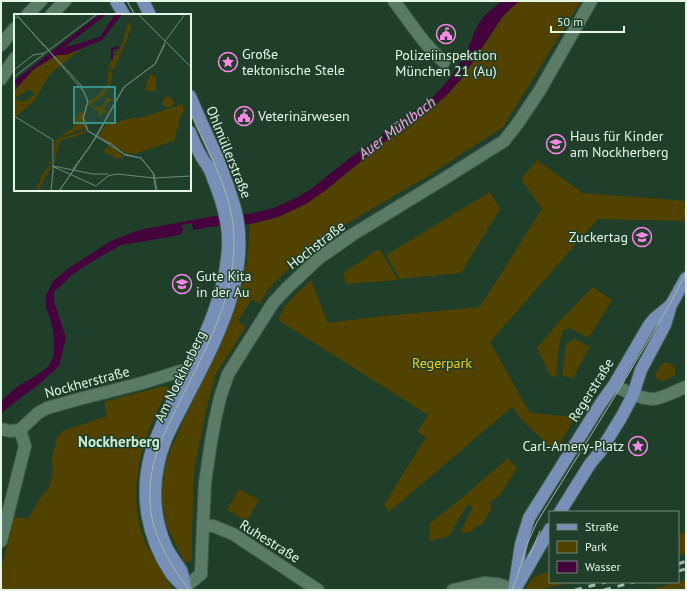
<svg xmlns="http://www.w3.org/2000/svg" width="687" height="591" viewBox="0 0 687 591" font-family="'PT Sans',sans-serif">
<style>
.green{fill:#514200}
.water{fill:#44033c}
.lines{fill:none;stroke-linecap:round;stroke-linejoin:round}
.canal{stroke:#44033c;stroke-width:10}
.minor-casing{stroke:#3f5c4a;stroke-width:14}
.major-casing{stroke:#3f5c4a;stroke-width:14}
.minor{stroke:#5a7b65;stroke-width:12}
.major{stroke:#788fb7;stroke-width:12}
.tram{stroke:#a3baaa;stroke-width:1}
.rail{stroke:#a3baaa;stroke-width:3;stroke-dasharray:7 7;stroke-linecap:butt}
.labels{text-anchor:middle;stroke-width:3;stroke-linejoin:round;paint-order:stroke}
.poi-label{font-size:14px;fill:#e3f6e8;stroke:#203f2b;text-anchor:start}
.street-label{font-size:14px;fill:#e3f6e8;stroke:#203f2b}
.park-label{font-size:14px;fill:#f6cd0c;stroke:#203f2b}
.water-label{font-size:15px;font-style:italic;fill:#fda3eb;stroke:#203f2b}
.neighbourhood-label{font-size:15px;font-weight:bold;fill:#c9edd3;stroke:#203f2b}
.inset-river{fill:none;stroke:#44033c;stroke-width:2}
.inset-road{fill:none;stroke:#6e8877;stroke-width:1}
.view{fill:#399086;fill-opacity:0.15;stroke:#399086;stroke-width:2}
.inset-edge{fill:none;stroke:#e3f6e8;stroke-width:2}
</style>
<rect width="100%" height="100%" fill="#203f2b"/>
<!-- green -->
<path class="green" d="M 519,1 L 581,1 L 503,127 L 428,176 L 346,224 L 316,245 L 288,269 L 269,288 L 260,304 L 252,299 L 238,321 L 246,327 L 216,374 L 206,410 L 194,470 L 192,532 L 192,560 L 185,563 L 167,527 L 163,508 L 161,491 L 164,471 L 169,453 L 207,368 L 236,299 L 247,262 L 250,224 L 278,217 L 326,190 L 393,135 L 425,114 L 448,94 L 462,78 L 503,16 Z
M 537,160 L 583,193 L 686,201 L 686,221 L 598,219 L 490,342 L 530,413 L 575,417 L 555,452 L 523,421 L 512,407 L 389,512 L 384,505 L 426,437 L 417,432 L 428,415 L 278,320 L 285,306 L 295,295 L 311,280 L 328,323 L 374,317 L 480,307 L 542,209 L 521,179 Z
M 490,192 L 500,209 L 461,273 L 400,279 L 386,255 Z
M 379,249 L 398,280 L 346,284 L 343,273 Z
M 593,287 L 612,300 L 589,338 L 569,328 L 563,330 L 559,346 L 556,377 L 550,375 L 537,348 L 557,324 Z
M 575,339 L 590,347 L 573,378 L 562,376 L 566,344 Z
M 667,362 L 671,364 L 675,368 L 675,375 L 664,381 L 660,381 L 657,378 L 655,375 L 662,364 Z
M 168,386 L 169,388 C 165,397 159,406 155,415 C 138,455 129,495 143,537 C 144,542 147,546 150,551 C 157,564 165,577 173,590 L 1,590 L 1,571 L 14,517 L 28,519 L 42,495 L 48,490 L 53,473 L 52,457 L 57,438 L 63,431 L 107,416 L 104,402 L 160,387 Z
M 508,458 L 517,468 L 500,495 L 490,502 L 492,507 L 482,525 L 477,526 L 471,532 L 460,533 L 473,507 L 467,505 L 449,536 L 429,541 L 430,523 L 462,498 Z
M 239,489 L 259,500 L 247,521 L 227,510 Z
M 686,532 L 686,553 L 678,555 L 678,535 Z
M 545,573 L 550,573 L 550,582 L 572,582 L 540,590 L 525,590 C 531,579 532,577 545,573 Z
M 686,580 L 686,590 L 648,590 Z"/>
<!-- water -->
<path class="water" d="M 502,1 L 519,1 L 503,16 L 462,78 L 448,94 L 425,114 L 393,135 L 326,190 L 306,204 L 278,217 L 263,221 L 250,224 L 217,226 L 193,230 L 192,223 L 179,226 L 169,237 L 121,245 L 98,258 L 73,274 L 54,292 L 54,301 L 66,338 L 59,366 L 39,384 L 1,413 L 1,401 L 18,386 L 31,379 L 48,367 L 54,356 L 54,338 L 51,321 L 46,308 L 46,295 L 53,281 L 69,268 L 111,241 L 139,230 L 214,216 L 248,214 L 274,208 L 296,198 L 311,189 L 346,161 L 435,95 C 448,82 458,68 466,52 C 472,41 474,30 481,20 C 486,13 495,7 502,1 Z"/>
<g class="lines">
<!-- canal -->
<path class="canal" d="M 162,233 L 178,230"/>
<defs>
<path id="minor" d="M 394,1 C 410,22 424,45 444,62
M 27,15 L 41,1
M 51,15 L 65,1
M 1,45 L 15,28
M 1,79 L 15,58
M 614,385 C 625,391 640,399 653,399 C 662,399 677,390 686,387
M 1,429 L 10,431 L 20,430
M 20,430 L 38,413 L 47,408 L 79,399 L 142,383 L 181,371 L 186,374
M 203,525 L 213,526 L 233,534 L 318,590
M 1,541 L 25,446 L 20,430
M 185,587 L 201,574 L 203,525 L 205,483 L 211,442 L 215,420 L 220,398 L 228,374 L 273,303 L 287,288 L 319,258 L 335,247 L 352,235 L 442,180 L 504,141 L 518,123 L 540,90 L 591,1
M 453,590 L 484,583 L 498,584 L 514,590"/>
<path id="major" d="M 116,1 L 124,15
M 143,1 L 150,15
M 560,512 L 590,464 L 600,452 L 622,416 L 633,395 L 641,370 L 665,325 L 671,305 L 686,278
M 517,586 L 550,529
M 185,587 C 184,582 183,574 181,570 C 176,562 170,555 166,546 C 151,512 152,474 166,439 C 198,370 254,292 236,212 C 231,193 224,175 217,157 C 208,137 199,117 190,96
M 186,589 C 181,583 174,579 170,572 C 147,537 140,496 150,456 C 155,437 165,418 173,400 C 197,351 226,301 228,245 C 229,223 222,201 214,181 C 212,176 211,171 208,167 C 206,163 202,159 200,154 C 196,147 193,140 190,132
M 514,590 L 521,544 L 529,518 L 601,403 L 614,385 L 649,325 L 654,319 L 671,305"/>
</defs>
<!-- minor casing -->
<use href="#minor" class="minor-casing"/>
<!-- major casing -->
<use href="#major" class="major-casing"/>
<!-- minor -->
<use href="#minor" class="minor"/>
<!-- major -->
<use href="#major" class="major"/>
<!-- tram -->
<path class="tram" d="M 127,1 L 135,15
M 529,557 L 540,531
M 189,590 C 172,566 155,541 151,512 C 145,468 162,437 181,399 C 205,350 234,300 234,243 C 235,197 209,154 190,112
M 512,590 L 518,574 L 528,542 L 537,522 L 620,388 L 670,304 L 686,273"/>
<!-- rail -->
<path class="rail" d="M 678,564 L 686,561
M 678,571 L 686,569
M 575,590 L 606,582
M 604,590 L 634,582"/>
</g>
<!-- icons -->
<defs>
<symbol id="civic-ring" viewBox="-11 -11 22 22"><circle r="9.5" fill="#203f2b" stroke="#fb87e6" stroke-width="1.5"/><path d="M-.6-6.5H3V-4.5H.6V-3L4-1V1h2V6H-6V1h2V-1L-.6-3ZM-1.2 2.5V6h2.4V2.5Z" fill="#fb87e6"/></symbol>
<symbol id="sight-ring" viewBox="-11 -11 22 22"><circle r="9.5" fill="#203f2b" stroke="#fb87e6" stroke-width="1.5"/><path d="M0-6L1.8-2.2L6-1.7L2.9 1.2L3.7 5.4L0 3.3L-3.7 5.4L-2.9 1.2L-6-1.7L-1.8-2.2Z" fill="#fb87e6"/></symbol>
<symbol id="school-ring" viewBox="-11 -11 22 22"><circle r="9.5" fill="#203f2b" stroke="#fb87e6" stroke-width="1.5"/><path d="M0-5L7-2L0 1L-7-2ZM-4 1L0 2.5L4 1V4Q0 6-4 4Z" fill="#fb87e6"/></symbol>
</defs>
<g fill-rule="evenodd">
<use href="#civic-ring" x="435" y="23" width="22" height="22"/>
<use href="#sight-ring" x="217" y="51" width="22" height="22"/>
<use href="#civic-ring" x="233" y="105" width="22" height="22"/>
<use href="#school-ring" x="545" y="133" width="22" height="22"/>
<use href="#school-ring" x="631" y="226" width="22" height="22"/>
<use href="#school-ring" x="171" y="273" width="22" height="22"/>
<use href="#sight-ring" x="627" y="435" width="22" height="22"/>
</g>
<g class="labels">
<!-- poi labels -->
<g class="poi-label">
<text x="242" y="59">Große<tspan x="242" dy="16">tektonische Stele</tspan></text>
<text x="446" y="60" text-anchor="middle">Polizeiinspektion<tspan x="446" dy="16">München 21 (Au)</tspan></text>
<text x="258" y="121">Veterinärwesen</text>
<text x="570" y="141">Haus für Kinder<tspan x="570" dy="16">am Nockherberg</tspan></text>
<text x="628" y="242" text-anchor="end">Zuckertag</text>
<text x="196" y="281">Gute Kita<tspan x="196" dy="16">in der Au</tspan></text>
<text x="624" y="451" text-anchor="end">Carl-Amery-Platz</text>
</g>
<!-- street labels -->
<g class="street-label">
<text transform="translate(229 152) rotate(68)" y="5">Ohlmüllerstraße</text>
<text transform="translate(316 245) rotate(-38)" y="5">Hochstraße</text>
<text transform="translate(180 376) rotate(-64)" y="5">Am Nockherberg</text>
<text transform="translate(87 382) rotate(-15)" y="5">Nockherstraße</text>
<text transform="translate(591 390) rotate(-58)" y="5">Regerstraße</text>
<text transform="translate(270 541) rotate(32)" y="5">Ruhestraße</text>
</g>
<!-- park labels -->
<g class="park-label">
<text x="442" y="368">Regerpark</text>
</g>
<!-- water labels -->
<g class="water-label">
<text transform="translate(397 128) rotate(-37)" y="5">Auer Mühlbach</text>
</g>
<!-- neighbourhood labels -->
<g class="neighbourhood-label">
<text x="119" y="447">Nockherberg</text>
</g>
</g>
<!-- overview -->
<g transform="translate(14 14)">
<rect width="177" height="177" fill="#203f2b"/>
<path d="M 115,6 L 117,15 L 100,56 L 94,52 L 108,31 ZM 63,35 L 64,37 L 35,61 L 21,86 L 3,102 L 0,101 L 0,77 L 19,56 L 43,41 L 52,41 L 52,38 ZM 15,75 L 21,80 L 10,88 L 0,85 ZM 94,56 L 99,58 L 96,71 L 90,81 L 75,92 L 71,107 L 75,87 L 85,80 L 94,69 ZM 136,60 L 142,62 L 142,78 L 131,76 ZM148.5 88a5.5 5.5 0 1 1 11 0a5.5 5.5 0 1 1-11 0ZM 92,83 L 102,86 L 96,87 L 90,94 L 95,99 L 93,101 L 91,98 L 83,104 L 85,99 L 77,93 L 79,90 L 80,93 L 89,92 ZM 174,89 L 167,101 L 160,127 L 121,140 L 111,139 L 85,122 L 91,111 L 122,103 L 123,105 L 169,90 L 169,96 ZM 70,97 L 72,114 L 43,124 L 59,114 L 63,100 ZM 73,116 L 71,119 L 46,127 L 40,151 L 41,126 ZM 38,131 L 39,132 L 36,155 L 24,177 L 18,177 L 22,176 L 29,159 L 36,151 L 34,148 L 37,147 ZM 95,131 L 110,142 L 110,144 L 99,145 L 99,142 L 89,138 Z" fill="#514200" fill-rule="evenodd"/>
<path d="M 86,0 L 93,0 L 49,34 L 86,23 L 101,0 L 108,0 L 88,26 L 52,41 L 43,41 L 20,55 L 0,77 L 4,70 L 0,71 L 0,67 Z" fill="#44033c"/>
<path class="inset-river" d="M 98,46 L 98,35 L 105,33"/>
<path class="inset-road" d="M 2,0 L 30,32M 124,0 L 177,53M 0,4 L 4,3 L 66,70 L 74,87 L 69,104 L 74,117 L 110,140 L 127,144 L 140,160 L 143,177M 29,30 L 70,78 L 74,88 L 69,104 L 74,117 L 97,130M 0,56 L 19,41 L 31,39 L 83,0M 0,63 L 30,40M 0,102 L 39,126 L 39,159M 95,128 L 111,141 L 127,144 L 139,159 L 142,177M 75,134 L 110,73 L 141,50 L 151,30M 38,152 L 82,172 L 94,162 L 103,160 L 140,164 L 177,162M 39,152 L 79,160 L 94,160M 59,155 L 76,132M 37,177 L 39,157M 45,177 L 62,153M 45,177 L 83,122 L 110,73 L 141,50 L 152,26 L 171,0"/>
<path class="view" d="M 60,73 L 101,73 L 101,109 L 60,109 Z"/>
<rect width="177" height="177" class="inset-edge"/>
</g>
<!-- border -->
<rect width="687" height="591" fill="none" stroke="#e3f6e8" stroke-width="4"/>
<!-- legend -->
<rect x="549" y="511" width="130" height="72" fill="#203f2b" stroke="#6e8877"/>
<rect x="557" y="524" width="20" height="6" fill="#788fb7" stroke="#6e8877"/>
<text x="585" y="531" font-size="12" fill="#e3f6e8">Straße</text>
<rect x="557" y="541" width="20" height="12" fill="#514200" stroke="#6e8877"/>
<text x="585" y="551" font-size="12" fill="#e3f6e8">Park</text>
<rect x="557" y="561" width="20" height="12" fill="#44033c" stroke="#6e8877"/>
<text x="585" y="571" font-size="12" fill="#e3f6e8">Wasser</text>
<!-- scale -->
<path d="M551 26v6h73v-6" fill="none" stroke="#e3f6e8" stroke-width="2"/>
<text x="557" y="26" font-size="12" fill="#e3f6e8" stroke="#203f2b" stroke-width="3" paint-order="stroke">50 m</text>
</svg>
